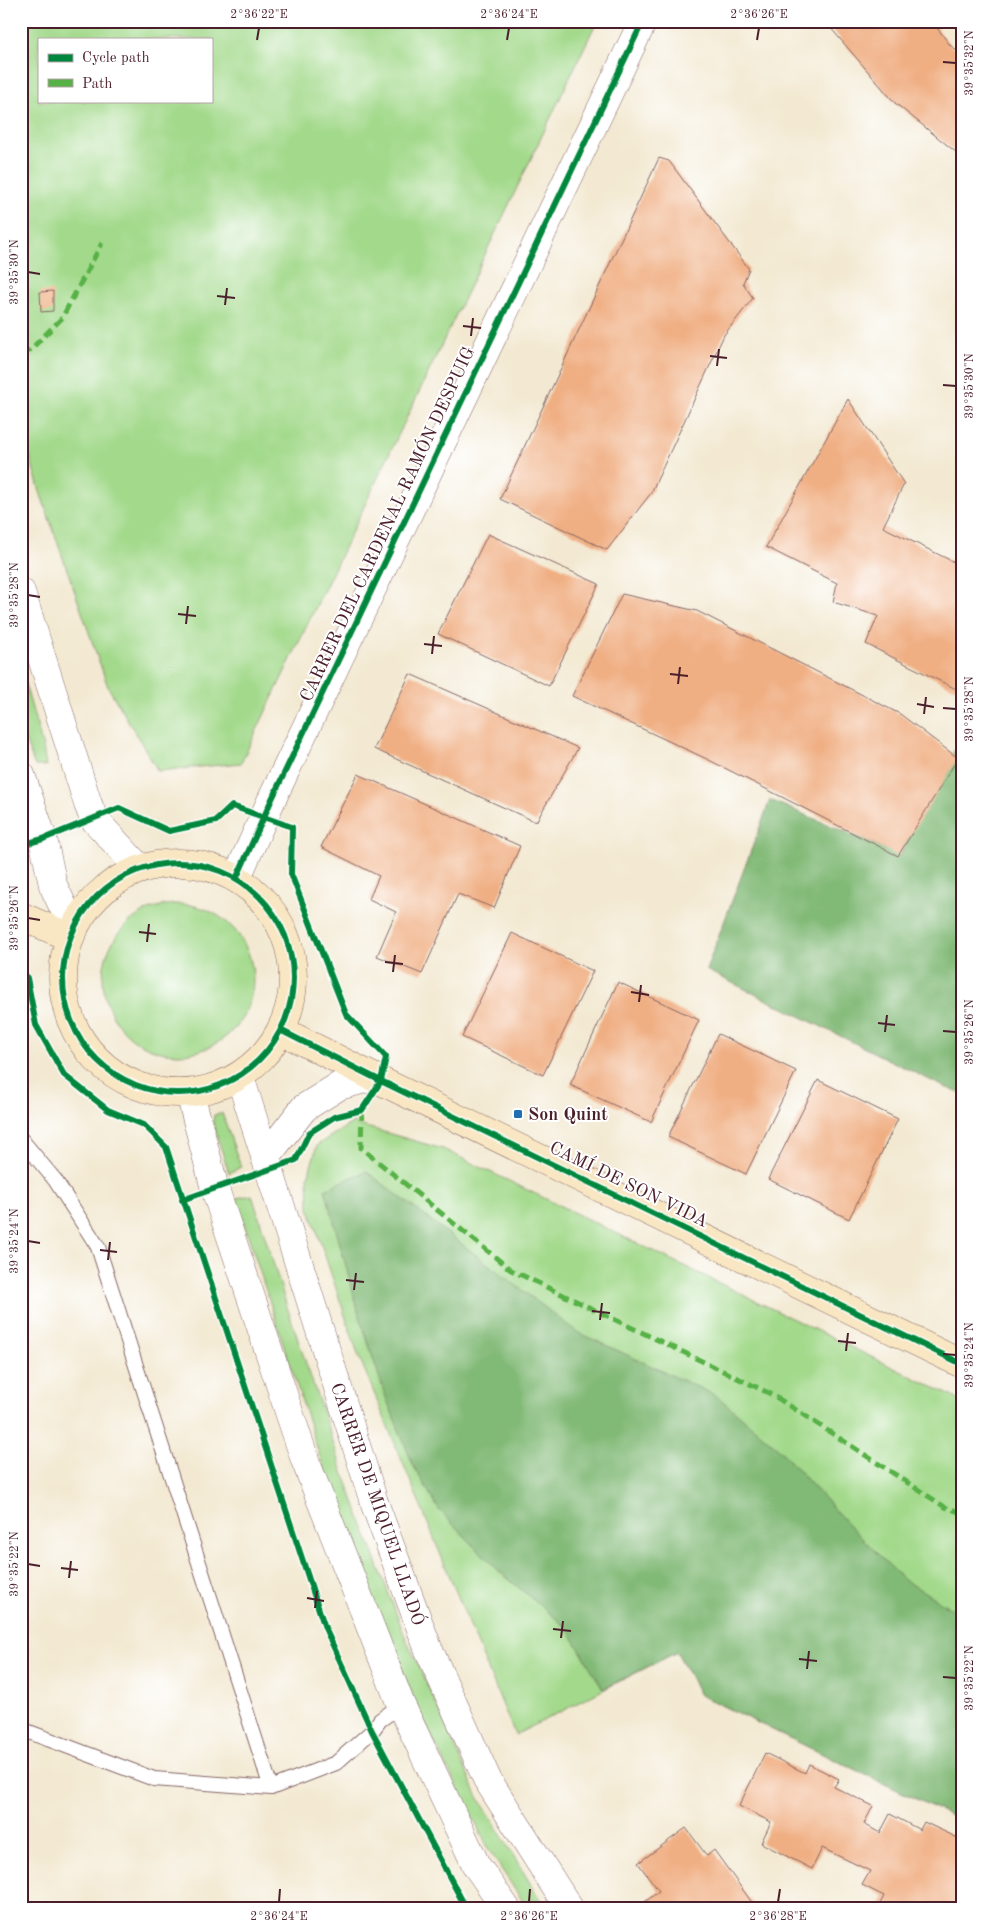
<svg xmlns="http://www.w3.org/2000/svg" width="983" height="1929" viewBox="0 0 983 1929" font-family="'Old Standard TT',serif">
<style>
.green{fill:#a2d98a;stroke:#767c5a;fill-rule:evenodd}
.forest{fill:#81b976;stroke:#666c50}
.building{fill:#f0af83}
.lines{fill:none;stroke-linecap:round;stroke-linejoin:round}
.lane-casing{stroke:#856665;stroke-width:16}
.street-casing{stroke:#856665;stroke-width:29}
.secondary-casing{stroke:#856665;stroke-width:29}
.lane{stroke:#fff;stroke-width:14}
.street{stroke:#fff;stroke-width:28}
.secondary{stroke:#f9e7c3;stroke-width:28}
.quiet{stroke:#57b146;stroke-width:5;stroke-dasharray:10 5;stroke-linecap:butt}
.cycleway-casing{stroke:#fff;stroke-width:9}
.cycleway{stroke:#00873e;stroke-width:6}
.ticks{fill:none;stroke:#4a1f2b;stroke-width:2}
.poi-dot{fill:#1f6fb2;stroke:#fff;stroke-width:2}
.labels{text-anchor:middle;stroke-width:4;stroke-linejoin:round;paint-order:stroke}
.street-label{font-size:18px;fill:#4a1f2b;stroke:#fff}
.poi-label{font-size:18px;font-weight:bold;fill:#4a1f2b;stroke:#fff;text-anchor:start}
.neatline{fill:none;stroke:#4a1f2b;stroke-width:2}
.ticks-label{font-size:12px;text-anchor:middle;fill:#4a1f2b}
</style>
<rect width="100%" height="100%" fill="#fff"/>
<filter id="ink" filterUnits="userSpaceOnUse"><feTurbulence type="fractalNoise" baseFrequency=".02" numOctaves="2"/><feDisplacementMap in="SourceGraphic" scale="10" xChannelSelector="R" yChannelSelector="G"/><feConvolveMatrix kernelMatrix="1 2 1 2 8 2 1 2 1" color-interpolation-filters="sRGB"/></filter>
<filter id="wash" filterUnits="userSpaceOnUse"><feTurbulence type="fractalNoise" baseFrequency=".0096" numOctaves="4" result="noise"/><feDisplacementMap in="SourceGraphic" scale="20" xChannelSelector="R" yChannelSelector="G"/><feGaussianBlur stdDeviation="1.12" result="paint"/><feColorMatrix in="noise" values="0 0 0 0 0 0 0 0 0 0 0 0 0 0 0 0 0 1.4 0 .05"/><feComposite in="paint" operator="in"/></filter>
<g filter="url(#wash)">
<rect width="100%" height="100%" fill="#f3e9d2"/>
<!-- green -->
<path class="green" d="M 21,21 L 597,21 L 241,763 L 158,771 L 108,687 L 41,495 L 21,427 ZM 39,39 L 211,39 L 211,101 L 39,101 Z
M 21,670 L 43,747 L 46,766 L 35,766 L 21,730 Z
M103 979a75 75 0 1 1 150 0a75 75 0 1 1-150 0Z
M 222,1113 L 241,1167 L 229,1173 L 213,1124 L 214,1115 Z
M 352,1123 L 443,1149 L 962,1401 L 962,1821 L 700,1695 L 677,1652 L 515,1735 L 358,1354 L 309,1208 L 308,1177 L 317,1145 Z
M 252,1195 L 287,1307 L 344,1475 L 404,1634 L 477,1795 L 545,1908 L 527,1908 L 489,1850 L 422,1717 L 375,1606 L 322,1463 L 236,1198 Z"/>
<!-- forest -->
<path class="forest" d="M 962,736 L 962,1094 L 940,1085 L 706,970 L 770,800 L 900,855 Z
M 366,1171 L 577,1332 L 717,1396 L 780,1450 L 845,1521 L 903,1579 L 962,1615 L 962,1821 L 700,1695 L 677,1652 L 603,1689 L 567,1628 L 500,1572 L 439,1510 L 413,1465 L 385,1395 L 360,1318 L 325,1189 Z"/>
<g id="blocks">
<!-- building -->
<path class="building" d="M 836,21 L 932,21 L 950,45 L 962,55 L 962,157 L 895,103 L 829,26 Z
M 659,158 L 669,161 L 749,269 L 743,283 L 753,298 L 724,335 L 651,493 L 607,550 L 500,499 Z
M 53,291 L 53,311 L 41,312 L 40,292 Z
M 848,399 L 904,484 L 883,527 L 962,566 L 962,692 L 866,644 L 878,616 L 833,602 L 837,583 L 766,547 Z
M 488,534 L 599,584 L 549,686 L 438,634 Z
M 622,594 L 697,611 L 900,714 L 958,758 L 898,856 L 709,760 L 572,696 Z
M 410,674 L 578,748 L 536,822 L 374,749 Z
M 358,774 L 520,846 L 494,908 L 458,894 L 422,974 L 377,956 L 396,912 L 369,899 L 379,876 L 321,847 Z
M 512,933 L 593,971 L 543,1075 L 462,1037 Z
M 618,982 L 699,1020 L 651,1122 L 570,1085 Z
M 718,1034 L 796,1071 L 746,1174 L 668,1137 Z
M 818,1080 L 898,1119 L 849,1219 L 768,1179 Z
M 765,1753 L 805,1773 L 809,1764 L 839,1779 L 834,1787 L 873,1806 L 864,1824 L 880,1833 L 890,1814 L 920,1830 L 924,1822 L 962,1840 L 962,1908 L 878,1908 L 884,1896 L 862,1885 L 870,1871 L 822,1848 L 812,1869 L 761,1843 L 771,1822 L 739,1806 Z
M 686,1828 L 707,1856 L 714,1850 L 756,1908 L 637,1908 L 659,1891 L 638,1863 Z"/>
</g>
</g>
<g filter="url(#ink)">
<use href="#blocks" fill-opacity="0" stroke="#856665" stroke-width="1"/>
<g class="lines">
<defs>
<path id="lane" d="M 21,1139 L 55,1180 L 98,1247 L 271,1788
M 21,1729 L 154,1779 L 271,1788 L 336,1763 L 372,1731 L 380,1720 L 401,1705"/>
<path id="street" d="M 21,592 L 88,804 L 94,819 L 139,868
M 21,775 L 43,839 L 53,885 L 74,930
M 237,877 L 271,801 L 643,21
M 240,1077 L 374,1502 L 428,1648 L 487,1779 L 569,1908
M 190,1093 L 215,1189 L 305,1460 L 401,1705 L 476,1865 L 506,1908
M 265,1158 L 304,1108 L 339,1086 L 372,1077"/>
<path id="secondary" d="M63 978a115 115 0 1 1 230 0a115 115 0 1 1-230 0Z
M 21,916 L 69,937
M 282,1031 L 381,1081 L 962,1364"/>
</defs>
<!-- lane casing -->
<use href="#lane" class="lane-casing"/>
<!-- street casing -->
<use href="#street" class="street-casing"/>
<!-- secondary casing -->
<use href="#secondary" class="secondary-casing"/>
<!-- lane -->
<use href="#lane" class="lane"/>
<!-- street -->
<use href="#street" class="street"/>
<!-- secondary -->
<use href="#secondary" class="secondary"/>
<!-- quiet -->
<path class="quiet" d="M 21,353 L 29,351 L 62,318 L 102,243
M 362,1110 L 361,1148 L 511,1270 L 773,1395 L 945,1507 L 962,1513"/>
<defs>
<path id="cycleway" d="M 21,845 L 43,839 L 119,808 L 169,831 L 216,821 L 232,806 L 292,827 L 291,874 L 346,1014 L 386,1057 L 381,1081 L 362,1110 L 334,1117 L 309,1133 L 296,1160 L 182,1200
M63 978a115 115 0 1 1 230 0a115 115 0 1 1-230 0Z
M 237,877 L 271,801 L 643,21
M 21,967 L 27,978 L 36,1025 L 64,1075 L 108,1110 L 144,1125 L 166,1147 L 325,1628 L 372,1731 L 466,1908
M 282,1031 L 381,1081 L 962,1364"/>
</defs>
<!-- cycleway casing -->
<use href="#cycleway" class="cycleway-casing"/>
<!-- cycleway -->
<use href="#cycleway" class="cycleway"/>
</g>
</g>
<!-- ticks -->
<path class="ticks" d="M 257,40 L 259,28M 507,40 L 509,28M 757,40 L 759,28M 943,62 L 956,63M 28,272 L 40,274M 217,296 L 235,298M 225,305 L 227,288M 463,326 L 481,328M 471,336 L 473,318M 710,356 L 727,358M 717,366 L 719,349M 943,385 L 956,386M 28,595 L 40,597M 178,614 L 196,616M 186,624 L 188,606M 424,644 L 442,646M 432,654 L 434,636M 670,674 L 688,676M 678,684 L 680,667M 917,704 L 934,707M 943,708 L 956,709M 924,714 L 926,697M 28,918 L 40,920M 139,932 L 156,934M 147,942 L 149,924M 385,962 L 403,964M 393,972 L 395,955M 631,992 L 649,995M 639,1002 L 641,985M 878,1023 L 895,1025M 943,1031 L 956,1032M 885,1032 L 887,1015M 28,1241 L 40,1243M 100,1250 L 117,1252M 108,1260 L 110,1242M 346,1280 L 364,1282M 354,1290 L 356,1273M 592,1311 L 610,1313M 600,1320 L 602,1303M 838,1341 L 856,1343M 846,1351 L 848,1333M 943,1354 L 956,1355M 28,1564 L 40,1566M 61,1568 L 78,1570M 69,1578 L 71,1561M 307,1598 L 324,1601M 315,1608 L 317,1591M 553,1629 L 571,1631M 561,1638 L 563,1621M 799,1659 L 817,1661M 807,1669 L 809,1651M 943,1677 L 956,1678M 279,1902 L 280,1889M 529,1902 L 530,1889M 778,1902 L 780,1889"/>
<!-- markers -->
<rect class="poi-dot" x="513" y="1109" width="10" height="10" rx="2.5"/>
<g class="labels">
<!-- street labels -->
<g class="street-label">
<text transform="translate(387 524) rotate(-65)" y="6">CARRER DEL CARDENAL RAMÓN DESPUIG</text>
<text transform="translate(629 1184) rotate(26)" y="6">CAMÍ DE SON VIDA</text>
<text transform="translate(378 1504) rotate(71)" y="6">CARRER DE MIQUEL LLADÓ</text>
</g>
<!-- poi labels -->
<g class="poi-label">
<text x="528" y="1120">Son Quint</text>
</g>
</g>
<!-- margin -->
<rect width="983" height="1929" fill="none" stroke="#fff" stroke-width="55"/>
<!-- legend -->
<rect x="38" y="38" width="175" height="65" fill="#ffffff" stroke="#b7a5aa"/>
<rect x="48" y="54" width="25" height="8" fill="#00873e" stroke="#b7a5aa"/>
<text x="82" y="62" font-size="15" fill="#4a1f2b">Cycle path</text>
<rect x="48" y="79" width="25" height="8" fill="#57b146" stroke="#b7a5aa"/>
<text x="82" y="88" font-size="15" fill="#4a1f2b">Path</text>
<rect x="28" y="28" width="928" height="1874" class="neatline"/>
<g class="ticks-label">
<text x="259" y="18">2°36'22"E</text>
<text x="509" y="18">2°36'24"E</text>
<text x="759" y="18">2°36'26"E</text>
<text transform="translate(969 63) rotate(-90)" y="4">39°35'32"N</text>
<text transform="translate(14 272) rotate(-90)" y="4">39°35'30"N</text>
<text transform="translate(969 386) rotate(-90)" y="4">39°35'30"N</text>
<text transform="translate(14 595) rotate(-90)" y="4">39°35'28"N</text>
<text transform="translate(969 709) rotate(-90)" y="4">39°35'28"N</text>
<text transform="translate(14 918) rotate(-90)" y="4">39°35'26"N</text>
<text transform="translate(969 1032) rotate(-90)" y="4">39°35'26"N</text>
<text transform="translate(14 1241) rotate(-90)" y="4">39°35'24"N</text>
<text transform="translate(969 1355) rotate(-90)" y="4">39°35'24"N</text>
<text transform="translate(14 1564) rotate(-90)" y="4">39°35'22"N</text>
<text transform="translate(969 1678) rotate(-90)" y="4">39°35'22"N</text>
<text x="279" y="1920">2°36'24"E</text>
<text x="529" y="1920">2°36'26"E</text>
<text x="778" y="1920">2°36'28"E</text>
</g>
</svg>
